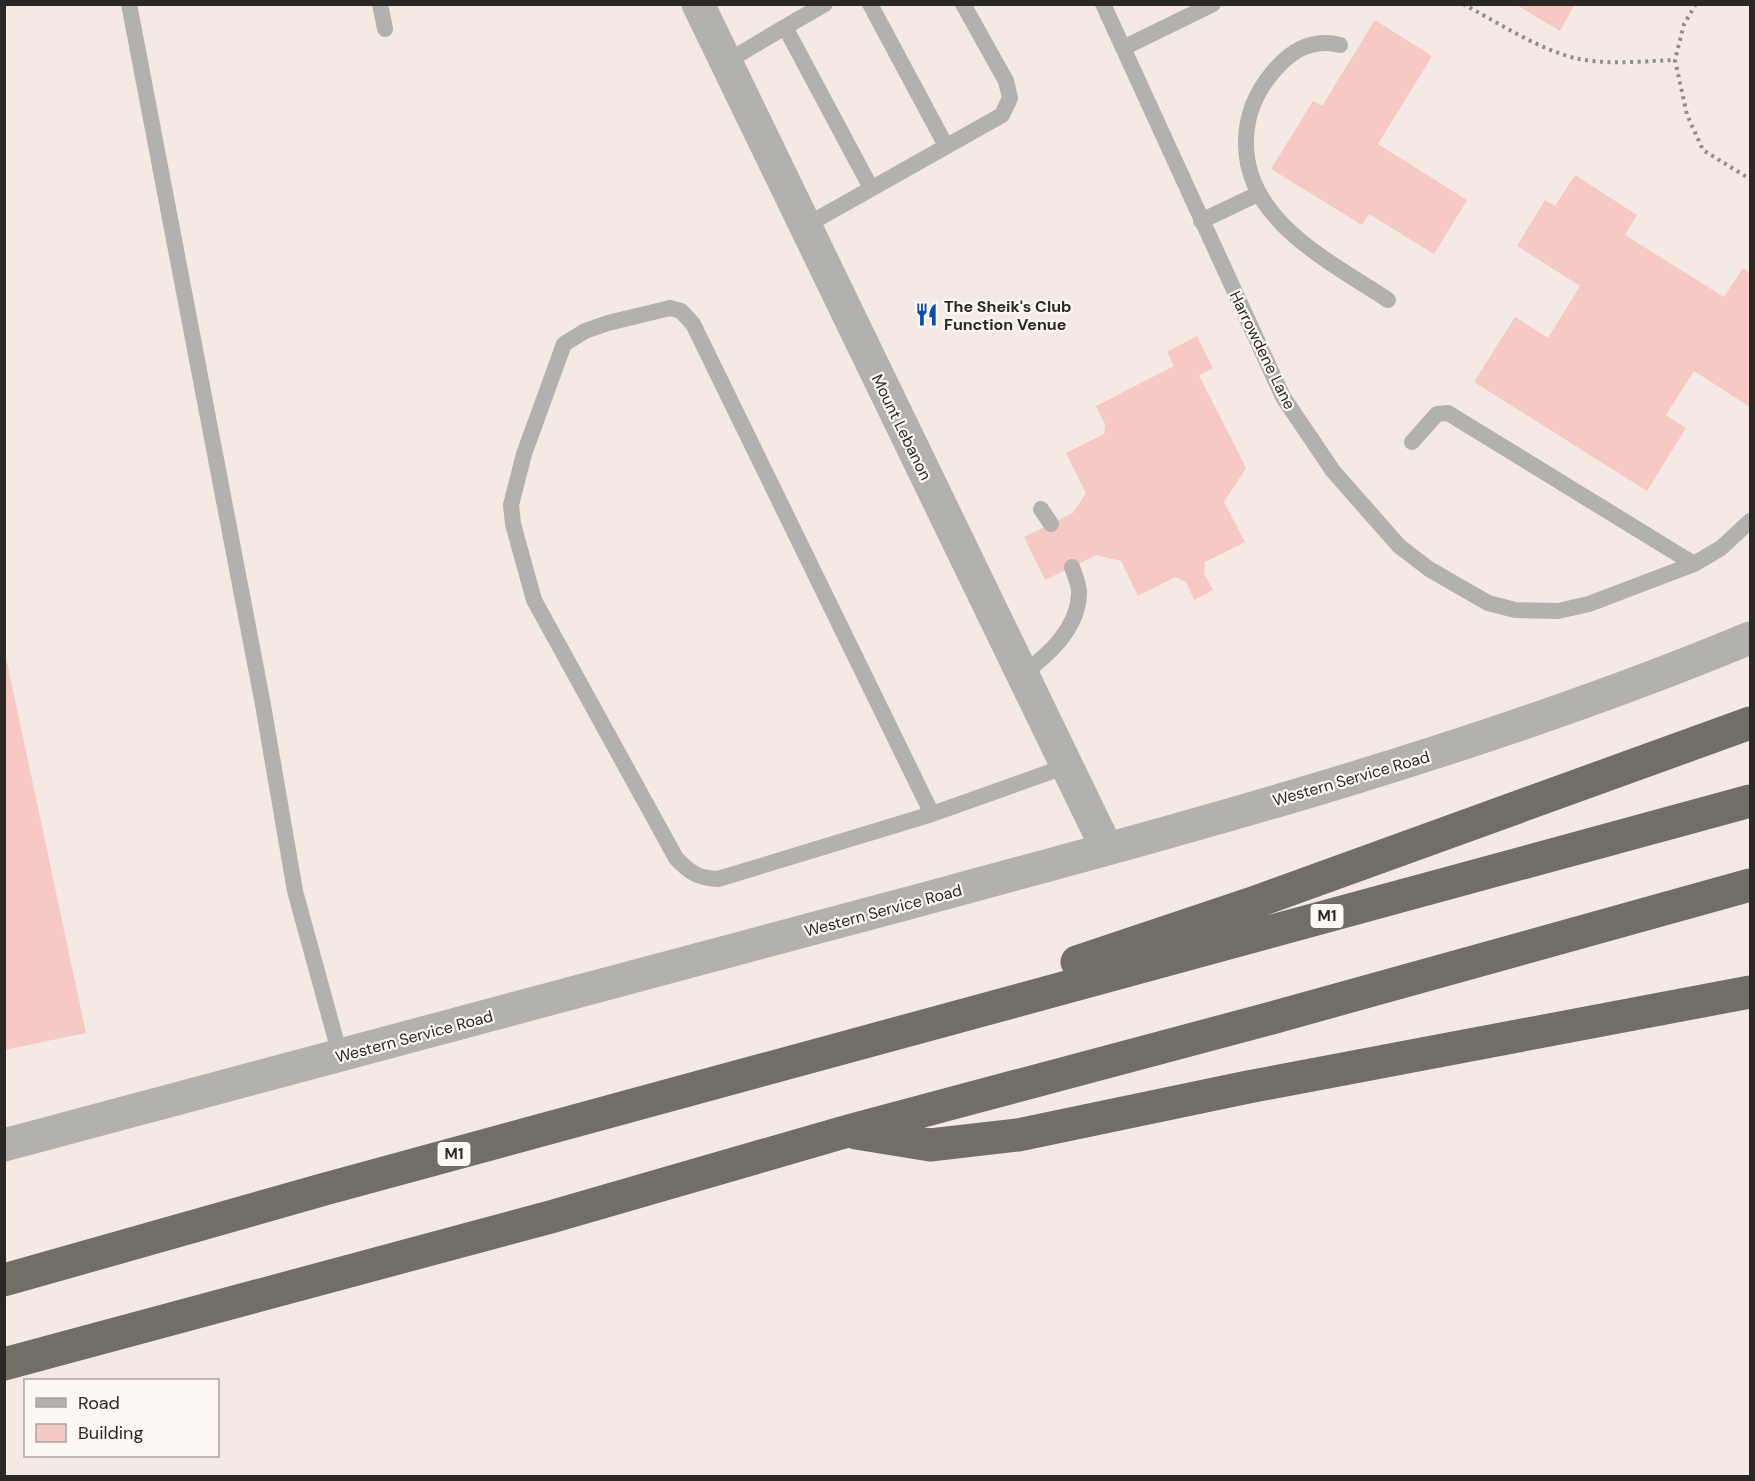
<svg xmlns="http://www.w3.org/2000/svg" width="1755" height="1481" viewBox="0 0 1755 1481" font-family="'DM Sans',sans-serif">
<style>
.building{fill:#f6c9c4}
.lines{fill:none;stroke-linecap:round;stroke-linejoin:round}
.path{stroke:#938c87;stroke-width:4;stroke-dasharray:3 4.5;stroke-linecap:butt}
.lane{stroke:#b3b1ad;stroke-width:16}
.street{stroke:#b3b1ad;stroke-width:33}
.highway{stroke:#716e65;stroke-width:33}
.labels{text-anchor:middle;stroke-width:4.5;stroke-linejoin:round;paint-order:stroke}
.shield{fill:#fef8f4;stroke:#6a6662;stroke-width:1.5}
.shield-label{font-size:15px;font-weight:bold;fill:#2a2724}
.poi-label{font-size:16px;font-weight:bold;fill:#2a2724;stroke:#fef8f4;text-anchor:start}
.street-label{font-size:16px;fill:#2a2724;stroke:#fef8f4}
</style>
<rect width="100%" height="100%" fill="#f4eae3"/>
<!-- building -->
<path class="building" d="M 1515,4 L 1575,4 L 1560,31 Z
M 1375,20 L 1432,56 L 1378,144 L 1467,200 L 1434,254 L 1369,214 L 1362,225 L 1271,169 L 1313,101 L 1322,106 Z
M 1575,175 L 1637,215 L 1625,235 L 1724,297 L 1743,268 L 1750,273 L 1750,407 L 1694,371 L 1666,415 L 1686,428 L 1647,491 L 1474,382 L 1515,317 L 1548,338 L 1580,286 L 1517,246 L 1545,200 L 1555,206 Z
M 1197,336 L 1213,368 L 1199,375 L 1246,468 L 1224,502 L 1245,542 L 1205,562 L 1204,573 L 1213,590 L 1194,600 L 1186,582 L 1175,577 L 1138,596 L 1121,561 L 1096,555 L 1045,580 L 1024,537 L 1073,513 L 1086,493 L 1066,453 L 1104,434 L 1105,424 L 1096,406 L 1174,366 L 1167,352 Z
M 4,648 L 86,1033 L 4,1050 Z"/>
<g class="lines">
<!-- path -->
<path class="path" d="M 1463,4 C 1497,22 1541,51 1579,59 C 1610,65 1644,61 1675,60
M 1696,4 L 1684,24 L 1675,60 L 1687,115 L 1703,150 L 1750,179"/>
<!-- lane -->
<path class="lane" d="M 129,4 L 263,705 L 295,891 L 340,1055
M 380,4 L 385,29
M 825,4 L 785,27 L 871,188
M 870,4 L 946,146
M 1103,4 L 1283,397 L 1333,471 L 1399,546 L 1429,569 L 1488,603 L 1515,610 L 1558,611 L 1589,604 L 1694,564 L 1721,548 L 1750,521
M 1340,45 C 1313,38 1291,50 1273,72 C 1256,92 1246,115 1246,142 C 1245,221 1331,262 1388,300
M 1123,48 L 1213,4
M 726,62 L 785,27
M 1201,221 L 1258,194
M 805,226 L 1002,115 L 1010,98 L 1006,81 L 963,4
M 1412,442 L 1437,414 L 1448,413 L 1694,564
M 1041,509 L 1051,524
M 1022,675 C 1048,655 1077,630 1079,595 C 1080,586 1075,576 1072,567
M 932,814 L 693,324 L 681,311 L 670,308 L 608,323 L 585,331 L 564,344 L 524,454 L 511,505 L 513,524 L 534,600 L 676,858 C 690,873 698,878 718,879 L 932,814 L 1067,766"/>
<!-- street -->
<path class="street" d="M 698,4 L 1107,849
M 4,1145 C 305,1065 605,984 905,904 C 1190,827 1478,751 1750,638"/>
<!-- highway -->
<path class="highway" d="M 1077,962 L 1250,904 L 1750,723
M 856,1133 L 930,1145 L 1018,1135 L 1248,1087 L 1750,992
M 4,1280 L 325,1189 L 1750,801
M 4,1364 L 554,1216 L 848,1131 L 1268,1019 L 1750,885"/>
</g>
<!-- icons -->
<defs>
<symbol id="restaurant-bare" viewBox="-9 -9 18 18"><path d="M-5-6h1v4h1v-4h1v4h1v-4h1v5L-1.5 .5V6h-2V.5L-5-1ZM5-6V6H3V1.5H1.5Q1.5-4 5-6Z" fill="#074db7" stroke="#fef8f4" stroke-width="2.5" paint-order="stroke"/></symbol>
</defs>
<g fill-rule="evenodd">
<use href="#restaurant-bare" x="910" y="298" width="33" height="33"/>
</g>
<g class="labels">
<!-- shield labels -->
<g class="shield">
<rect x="1310.5" y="904" width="33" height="24" rx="4.5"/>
<rect x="437.5" y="1142" width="33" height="24" rx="4.5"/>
</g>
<g class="shield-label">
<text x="1327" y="921">M1</text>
<text x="454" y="1159">M1</text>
</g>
<!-- poi labels -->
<g class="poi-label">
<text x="944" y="312">The Sheik's Club<tspan x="944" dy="18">Function Venue</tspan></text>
</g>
<!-- street labels -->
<g class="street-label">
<text transform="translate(1263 350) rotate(64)" y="6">Harrowdene Lane</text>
<text transform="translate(902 427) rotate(64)" y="6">Mount Lebanon</text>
<text transform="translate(1351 778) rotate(-16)" y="6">Western Service Road</text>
<text transform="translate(883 910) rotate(-15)" y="6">Western Service Road</text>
<text transform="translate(414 1036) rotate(-15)" y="6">Western Service Road</text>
</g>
</g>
<!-- border -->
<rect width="1755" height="1481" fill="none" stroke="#2a2724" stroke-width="12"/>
<!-- legend -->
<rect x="24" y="1379" width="195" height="78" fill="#fef8f4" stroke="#a9a4a1" stroke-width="1.5"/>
<rect x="36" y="1398" width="30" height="9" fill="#b3b1ad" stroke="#a9a4a1" stroke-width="1.5"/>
<text x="78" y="1409" font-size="18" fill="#2a2724">Road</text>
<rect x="36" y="1424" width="30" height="18" fill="#f6c9c4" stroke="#a9a4a1" stroke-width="1.5"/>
<text x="78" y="1439" font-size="18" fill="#2a2724">Building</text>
</svg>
